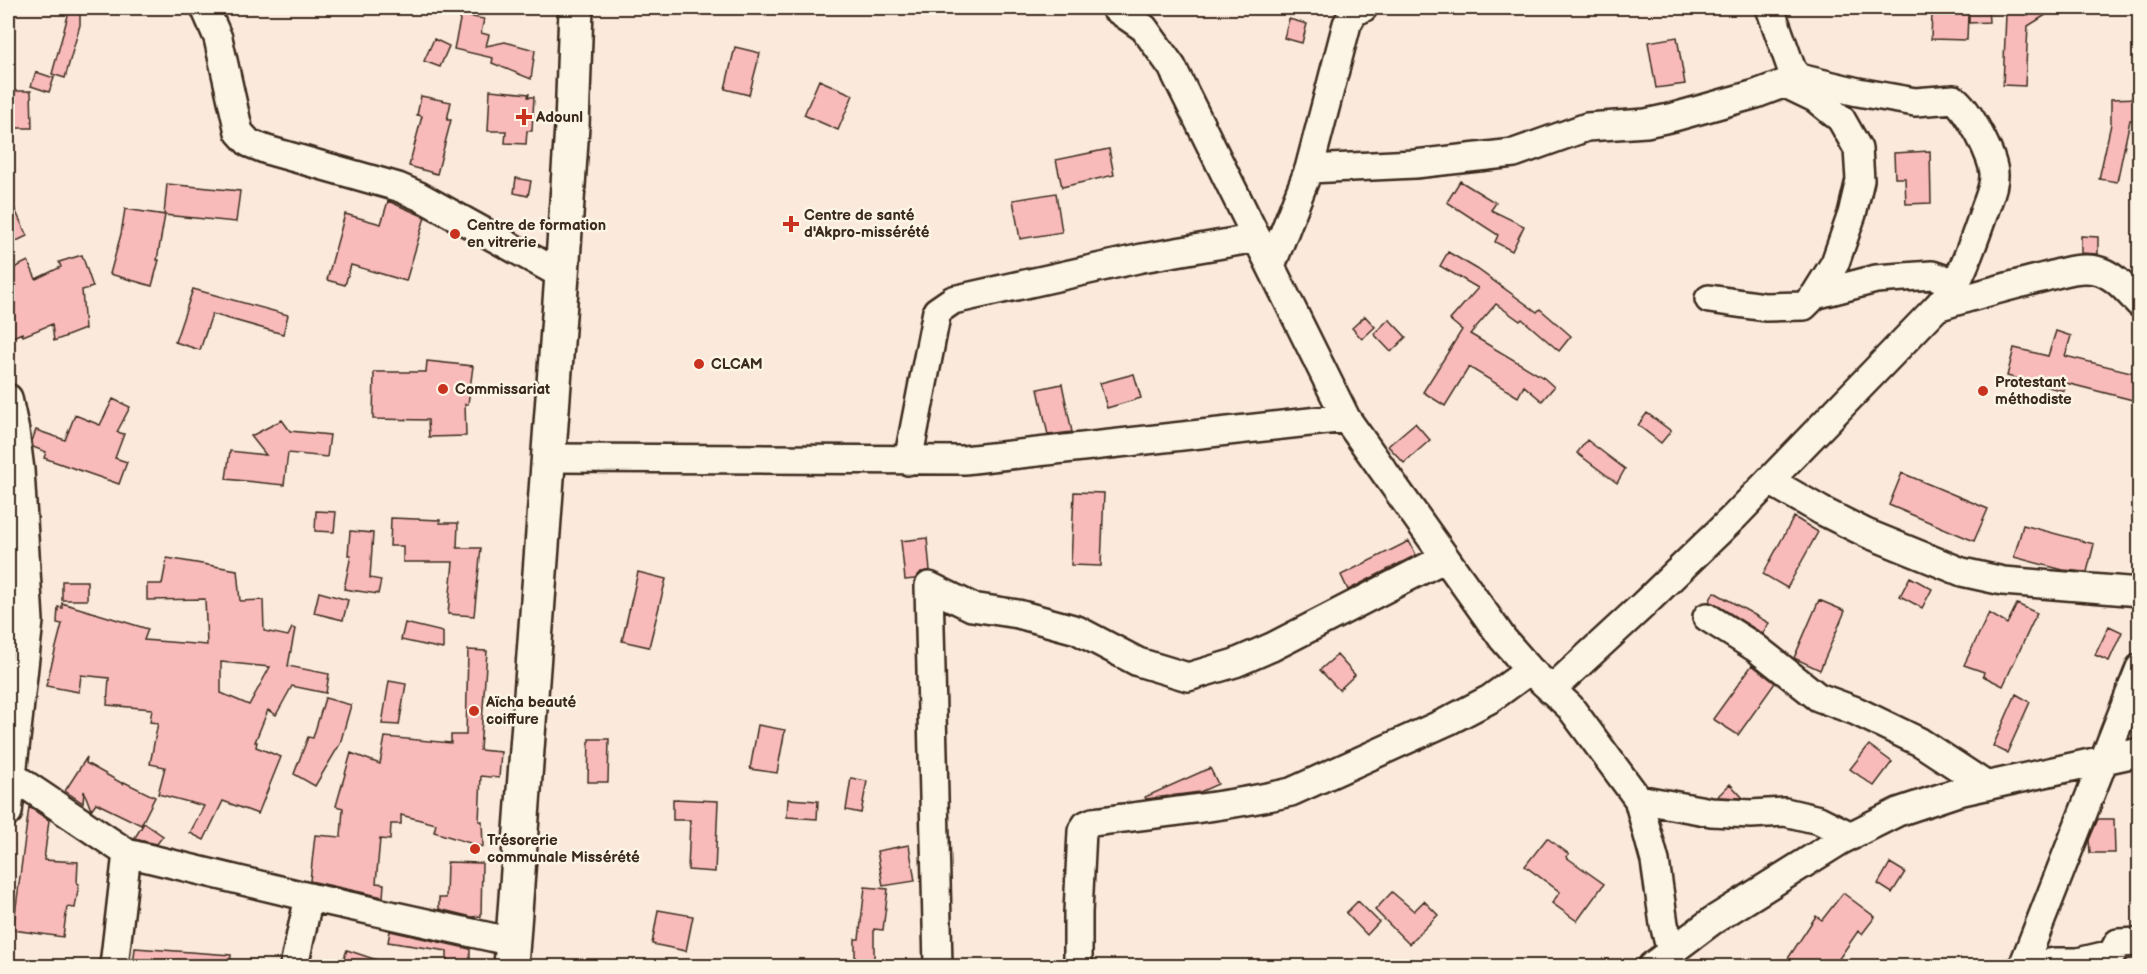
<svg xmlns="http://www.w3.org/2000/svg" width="2147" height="974" viewBox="0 0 2147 974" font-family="'Balsamiq Sans',sans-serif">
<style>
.building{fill:#f8bbba;stroke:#3b2a1e;stroke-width:1.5;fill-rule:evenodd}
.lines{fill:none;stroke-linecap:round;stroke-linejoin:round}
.minor-casing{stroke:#3b2a1e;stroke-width:32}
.highway-casing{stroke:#3b2a1e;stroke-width:38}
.minor{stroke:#fcf5e5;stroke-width:27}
.highway{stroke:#fcf5e5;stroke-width:33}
.poi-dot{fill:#c8321e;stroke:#fcf5e5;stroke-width:2}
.labels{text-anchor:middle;stroke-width:5;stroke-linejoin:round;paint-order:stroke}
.poi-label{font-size:15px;font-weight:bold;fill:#3b2a1e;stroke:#fcf5e5;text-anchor:start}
</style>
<rect width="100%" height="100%" fill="#fbe9dc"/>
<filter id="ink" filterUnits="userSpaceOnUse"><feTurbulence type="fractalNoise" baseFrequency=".0167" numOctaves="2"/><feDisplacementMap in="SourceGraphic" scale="12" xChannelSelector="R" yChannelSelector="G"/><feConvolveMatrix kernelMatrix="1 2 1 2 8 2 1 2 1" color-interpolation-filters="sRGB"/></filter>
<g filter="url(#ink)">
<!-- building -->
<path class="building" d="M 70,8 L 80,8 L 80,25 L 65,78 L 52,74 Z
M 1969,8 L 1988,8 L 1989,22 L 1969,23 Z
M 2017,8 L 2057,8 L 2028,26 L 2025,86 L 2003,85 L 2006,14 Z
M 1932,13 L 1968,14 L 1967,40 L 1931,39 Z
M 461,15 L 484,19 L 481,33 L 489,35 L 486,46 L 505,42 L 535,50 L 531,79 L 492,63 L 493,58 L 454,49 Z
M 1289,19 L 1307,24 L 1302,43 L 1284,38 Z
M 1677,37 L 1685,84 L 1656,88 L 1648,42 Z
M 434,39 L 449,46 L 440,67 L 424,61 Z
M 735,47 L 760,53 L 749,95 L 725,89 Z
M 36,72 L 54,78 L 49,92 L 31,86 Z
M 819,80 L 853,95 L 838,130 L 804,115 Z
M 490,90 L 529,94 L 528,97 L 534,97 L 532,131 L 527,131 L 526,144 L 505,143 L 506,131 L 488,131 Z
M 13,91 L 31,91 L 32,128 L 14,128 Z
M 421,96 L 451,102 L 447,120 L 451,120 L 437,174 L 409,166 L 422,116 L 417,115 Z
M 2139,98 L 2139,120 L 2130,120 L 2117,182 L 2099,179 L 2111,124 L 2111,99 Z
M 1109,149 L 1114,175 L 1062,187 L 1056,160 Z
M 1930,151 L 1931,203 L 1906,204 L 1905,178 L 1895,178 L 1894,153 Z
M 516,178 L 531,181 L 528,196 L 514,193 Z
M 1460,181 L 1496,203 L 1491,210 L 1524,226 L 1512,251 L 1495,242 L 1498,235 L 1447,202 Z
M 167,184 L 240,191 L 236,222 L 164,215 Z
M 1056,193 L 1062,232 L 1020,239 L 1013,200 Z
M 8,194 L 27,236 L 8,245 Z
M 388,201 L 425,217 L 406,281 L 351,265 L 345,285 L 327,280 L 345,214 L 381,224 Z
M 125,209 L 165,215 L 157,260 L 159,260 L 152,286 L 110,274 L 121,234 Z
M 2081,236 L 2098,237 L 2098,254 L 2081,253 Z
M 1448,252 L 1477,269 L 1537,312 L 1540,309 L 1571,336 L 1559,351 L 1522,319 L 1520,321 L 1496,304 L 1470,334 L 1544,378 L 1554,387 L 1542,401 L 1524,386 L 1518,397 L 1469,367 L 1445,406 L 1423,392 L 1462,330 L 1450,320 L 1478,288 L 1440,266 Z
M 82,255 L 93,287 L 82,290 L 85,329 L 54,341 L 52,324 L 23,336 L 22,333 L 8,339 L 8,271 L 28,261 L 36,279 L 61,267 L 59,262 Z
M 193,289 L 288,315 L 283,334 L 212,314 L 200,350 L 175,342 Z
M 1365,316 L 1375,327 L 1362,339 L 1352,328 Z
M 1389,319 L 1406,337 L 1391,352 L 1374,334 Z
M 2056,331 L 2071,336 L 2065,356 L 2139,374 L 2133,400 L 2066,383 L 2064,391 L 2007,376 L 2014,348 L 2048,356 Z
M 427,361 L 473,366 L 468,404 L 465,404 L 466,436 L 429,437 L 428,420 L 373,419 L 374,372 L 426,372 Z
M 1134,374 L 1141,398 L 1107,408 L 1100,383 Z
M 1062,384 L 1072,432 L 1048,435 L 1038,389 Z
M 113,399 L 130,407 L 117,432 L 124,434 L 115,458 L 127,462 L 119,484 L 44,458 L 46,452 L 33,447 L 32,441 L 36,430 L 65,440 L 75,415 L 100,425 Z
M 1647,413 L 1671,431 L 1661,443 L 1638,425 Z
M 282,420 L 290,431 L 330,435 L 327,457 L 288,453 L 284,485 L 226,479 L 230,451 L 266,455 L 251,436 Z
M 1415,423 L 1430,440 L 1404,463 L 1388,446 Z
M 1587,440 L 1625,469 L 1617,483 L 1577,453 Z
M 1902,473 L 1988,509 L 1974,541 L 1889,505 Z
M 1074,492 L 1104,493 L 1101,566 L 1071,565 Z
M 316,511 L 336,512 L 334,532 L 315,531 Z
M 1794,517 L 1818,532 L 1787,588 L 1763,574 Z
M 391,518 L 440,520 L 440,523 L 458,523 L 457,548 L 481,548 L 474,616 L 448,614 L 453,562 L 403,562 L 403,546 L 390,546 Z
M 2023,525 L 2094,544 L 2087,572 L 2063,570 L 2014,557 Z
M 350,531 L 373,533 L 370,578 L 381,580 L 378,594 L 344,589 L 351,555 L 348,555 Z
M 927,538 L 930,571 L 921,572 L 915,579 L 905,580 L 901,541 Z
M 1409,541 L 1416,555 L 1348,590 L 1341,575 Z
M 167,558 L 237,570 L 240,601 L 263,600 L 264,631 L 288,636 L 292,628 L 295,629 L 288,666 L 329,674 L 326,693 L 292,686 L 276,715 L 268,710 L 255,742 L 257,742 L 256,747 L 281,757 L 258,814 L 223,801 L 204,840 L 190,833 L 204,806 L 158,794 L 165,767 L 150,764 L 158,723 L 150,722 L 152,709 L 107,705 L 109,678 L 81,675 L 79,692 L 46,686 L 62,624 L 57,623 L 58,607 L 62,608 L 62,603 L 148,629 L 144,640 L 207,645 L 205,599 L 147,600 L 147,584 L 162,584 ZM 221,662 L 270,667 L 249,705 L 221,693 Z
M 638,572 L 666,579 L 649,647 L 622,641 Z
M 1910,577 L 1932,589 L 1922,608 L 1900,596 Z
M 62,581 L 87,581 L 87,600 L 62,600 Z
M 319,592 L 348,600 L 343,620 L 314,613 Z
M 1714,592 L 1769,623 L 1763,634 L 1715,604 L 1709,602 Z
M 1819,600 L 1845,611 L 1820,670 L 1794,658 Z
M 2017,604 L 2037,613 L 2003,686 L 1983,676 L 1984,672 L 1964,665 L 1989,613 L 2007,624 Z
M 405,623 L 443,632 L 443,649 L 401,640 Z
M 2109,626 L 2122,632 L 2109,661 L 2095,655 Z
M 468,650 L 487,651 L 480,750 L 501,752 L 499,778 L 481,776 L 479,821 L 482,821 L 483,847 L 434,832 L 436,824 L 401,815 L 401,824 L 391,824 L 390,840 L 380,839 L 376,883 L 384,884 L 383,897 L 310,881 L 315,835 L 341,837 L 343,808 L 336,806 L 351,753 L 380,764 L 385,737 L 451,743 L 451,735 L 466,735 Z
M 1337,655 L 1355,675 L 1339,690 L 1320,670 Z
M 1752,665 L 1775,683 L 1738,735 L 1713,719 Z
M 389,681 L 406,684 L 399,725 L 382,724 Z
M 2016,694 L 2030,702 L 2007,753 L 1993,746 Z
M 325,698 L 351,705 L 340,744 L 315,786 L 294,774 L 308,737 L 313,738 Z
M 758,725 L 785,730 L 777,773 L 750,769 Z
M 589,739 L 609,739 L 608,782 L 588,782 Z
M 1869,745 L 1892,762 L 1874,786 L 1850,769 Z
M 87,757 L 86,763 L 123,784 L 124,782 L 155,797 L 141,825 L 96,803 L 91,810 L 84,791 L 83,803 L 65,791 Z
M 1210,768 L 1218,784 L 1200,792 L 1146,799 L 1145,797 Z
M 851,778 L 867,781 L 861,813 L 846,810 Z
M 1730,784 L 1743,798 L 1717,797 Z
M 673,799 L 718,801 L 715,872 L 688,870 L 690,820 L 673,820 Z
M 788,799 L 818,801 L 817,819 L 787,817 Z
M 29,807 L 49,820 L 44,860 L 78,862 L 77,883 L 79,884 L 75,908 L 67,907 L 63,937 L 13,930 Z
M 2098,819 L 2114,819 L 2115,853 L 2090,853 L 2089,840 Z
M 144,823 L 163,836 L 157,844 L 134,839 Z
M 1547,838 L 1569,854 L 1566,857 L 1604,884 L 1577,921 L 1552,903 L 1560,892 L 1525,866 Z
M 909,845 L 915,881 L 883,886 L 877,851 Z
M 447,862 L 482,863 L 481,916 L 472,917 L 439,909 L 439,898 L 446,898 Z
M 1890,863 L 1905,872 L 1892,893 L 1878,884 Z
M 865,887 L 888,889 L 883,930 L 874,929 L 874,962 L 855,962 L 855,939 L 859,939 Z
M 1392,892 L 1414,911 L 1424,901 L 1438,915 L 1409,944 L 1375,910 Z
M 1843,893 L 1875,917 L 1862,934 L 1858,931 L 1834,966 L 1783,966 L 1816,916 L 1822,920 Z
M 1358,901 L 1379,922 L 1367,935 L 1346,913 Z
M 658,910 L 693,916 L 686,951 L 652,944 Z
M 390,931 L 470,949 L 470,966 L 447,966 L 447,951 L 388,942 Z
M 135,948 L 231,955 L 230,966 L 133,966 Z
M 347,950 L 389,964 L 389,966 L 341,966 Z"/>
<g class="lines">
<defs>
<path id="minor" d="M 205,8 L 218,38 L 239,132 L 249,143 L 267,150 L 398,187 L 419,196 L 562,275
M 1115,8 L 1144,28 L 1172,67 L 1346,418 L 1503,639 L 1530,670 L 1570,707 L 1638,799 L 1655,861 L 1664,924 L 1671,952
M 1788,85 L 1815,98 L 1841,119 L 1858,149 L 1860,180 L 1852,214 L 1835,263 L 1815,295
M 1309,169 L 1415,164 L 1514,153 L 1587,127 L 1646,123 L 1674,117 L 1756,94 L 1799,78
M 1271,266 L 1309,169 L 1347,24 L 1354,12 L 1363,8
M 1709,299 L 1765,307 L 1804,306 L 1815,295 L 1876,279 L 1932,275 L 1956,283
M 1937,307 C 1972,296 2006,287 2041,278 C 2058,274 2077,266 2096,270 C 2114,274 2127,291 2140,304
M 8,398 L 15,431 L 20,470 L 29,621 L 8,812
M 549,458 L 964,460 L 1346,418
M 908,461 L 937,311 L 953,300 L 1142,258 L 1257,238
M 1770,481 L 1822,511 L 1866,533 L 1962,572 L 2003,581 L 2140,592
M 1707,617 L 1756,648 L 1818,697 L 1856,711 L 1920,742 L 1987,786
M 1551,690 L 1642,606 L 1735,516 L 1937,307 C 1944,299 1952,290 1957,281 C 1968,259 1976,235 1984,212 C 1988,200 1994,188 1994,176 C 1995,158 1968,109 1954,99 L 1915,102 L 1858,92 L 1799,78 L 1792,70 L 1770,8
M 11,775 L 127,853 L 309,897 L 513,942
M 1638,799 L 1711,812 L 1751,814 L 1785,812 L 1819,820 L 1851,836
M 114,966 L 127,853
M 294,966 L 309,897
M 938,966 L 929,586 L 972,607 L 1018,614 L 1077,630 L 1138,662 L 1188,677 L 1235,663 L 1272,647 L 1445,558
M 1078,966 L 1078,912 L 1082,831 L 1086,825 L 1093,822 C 1159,813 1226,807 1291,792 L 1448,721 L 1490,699 L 1530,670
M 1652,966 L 1712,921 L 1840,841 L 1898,812 L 1958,792 L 2140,752
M 2023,966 L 2140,668
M 2029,966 L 2055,962 L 2078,962 L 2112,954 L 2118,943 L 2140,942"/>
<path id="highway" d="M 511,966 L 562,275 L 572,126 L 576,8"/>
</defs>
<!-- minor casing -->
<use href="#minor" class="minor-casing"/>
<!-- highway casing -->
<use href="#highway" class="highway-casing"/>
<!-- minor -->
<use href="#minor" class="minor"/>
<!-- highway -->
<use href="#highway" class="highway"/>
</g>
</g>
<!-- markers -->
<g class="poi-dot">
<path d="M521 108h6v6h6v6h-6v6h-6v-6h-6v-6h6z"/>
<path d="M788 215h6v6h6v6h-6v6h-6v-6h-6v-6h6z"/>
<circle cx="455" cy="234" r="6"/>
<circle cx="699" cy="364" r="6"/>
<circle cx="443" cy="389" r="6"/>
<circle cx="1983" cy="391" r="6"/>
<circle cx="474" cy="711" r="6"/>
<circle cx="475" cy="849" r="6"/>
</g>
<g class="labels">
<!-- poi labels -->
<g class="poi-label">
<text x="536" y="122">Adounl</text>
<text x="804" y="220">Centre de santé<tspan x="804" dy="17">d'Akpro-missérété</tspan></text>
<text x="467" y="230">Centre de formation<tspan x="467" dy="17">en vitrerie</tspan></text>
<text x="711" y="369">CLCAM</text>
<text x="1995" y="387">Protestant<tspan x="1995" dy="17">méthodiste</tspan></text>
<text x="455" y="394">Commissariat</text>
<text x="486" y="707">Aïcha beauté<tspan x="486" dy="17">coiffure</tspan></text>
<text x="487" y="845">Trésorerie<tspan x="487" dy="17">communale Missérété</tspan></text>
</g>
</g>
<!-- margin -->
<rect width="2147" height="974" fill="none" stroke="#fcf5e5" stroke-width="30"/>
<rect x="15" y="15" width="2117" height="944" fill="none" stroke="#3b2a1e" stroke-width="2" filter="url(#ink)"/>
</svg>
